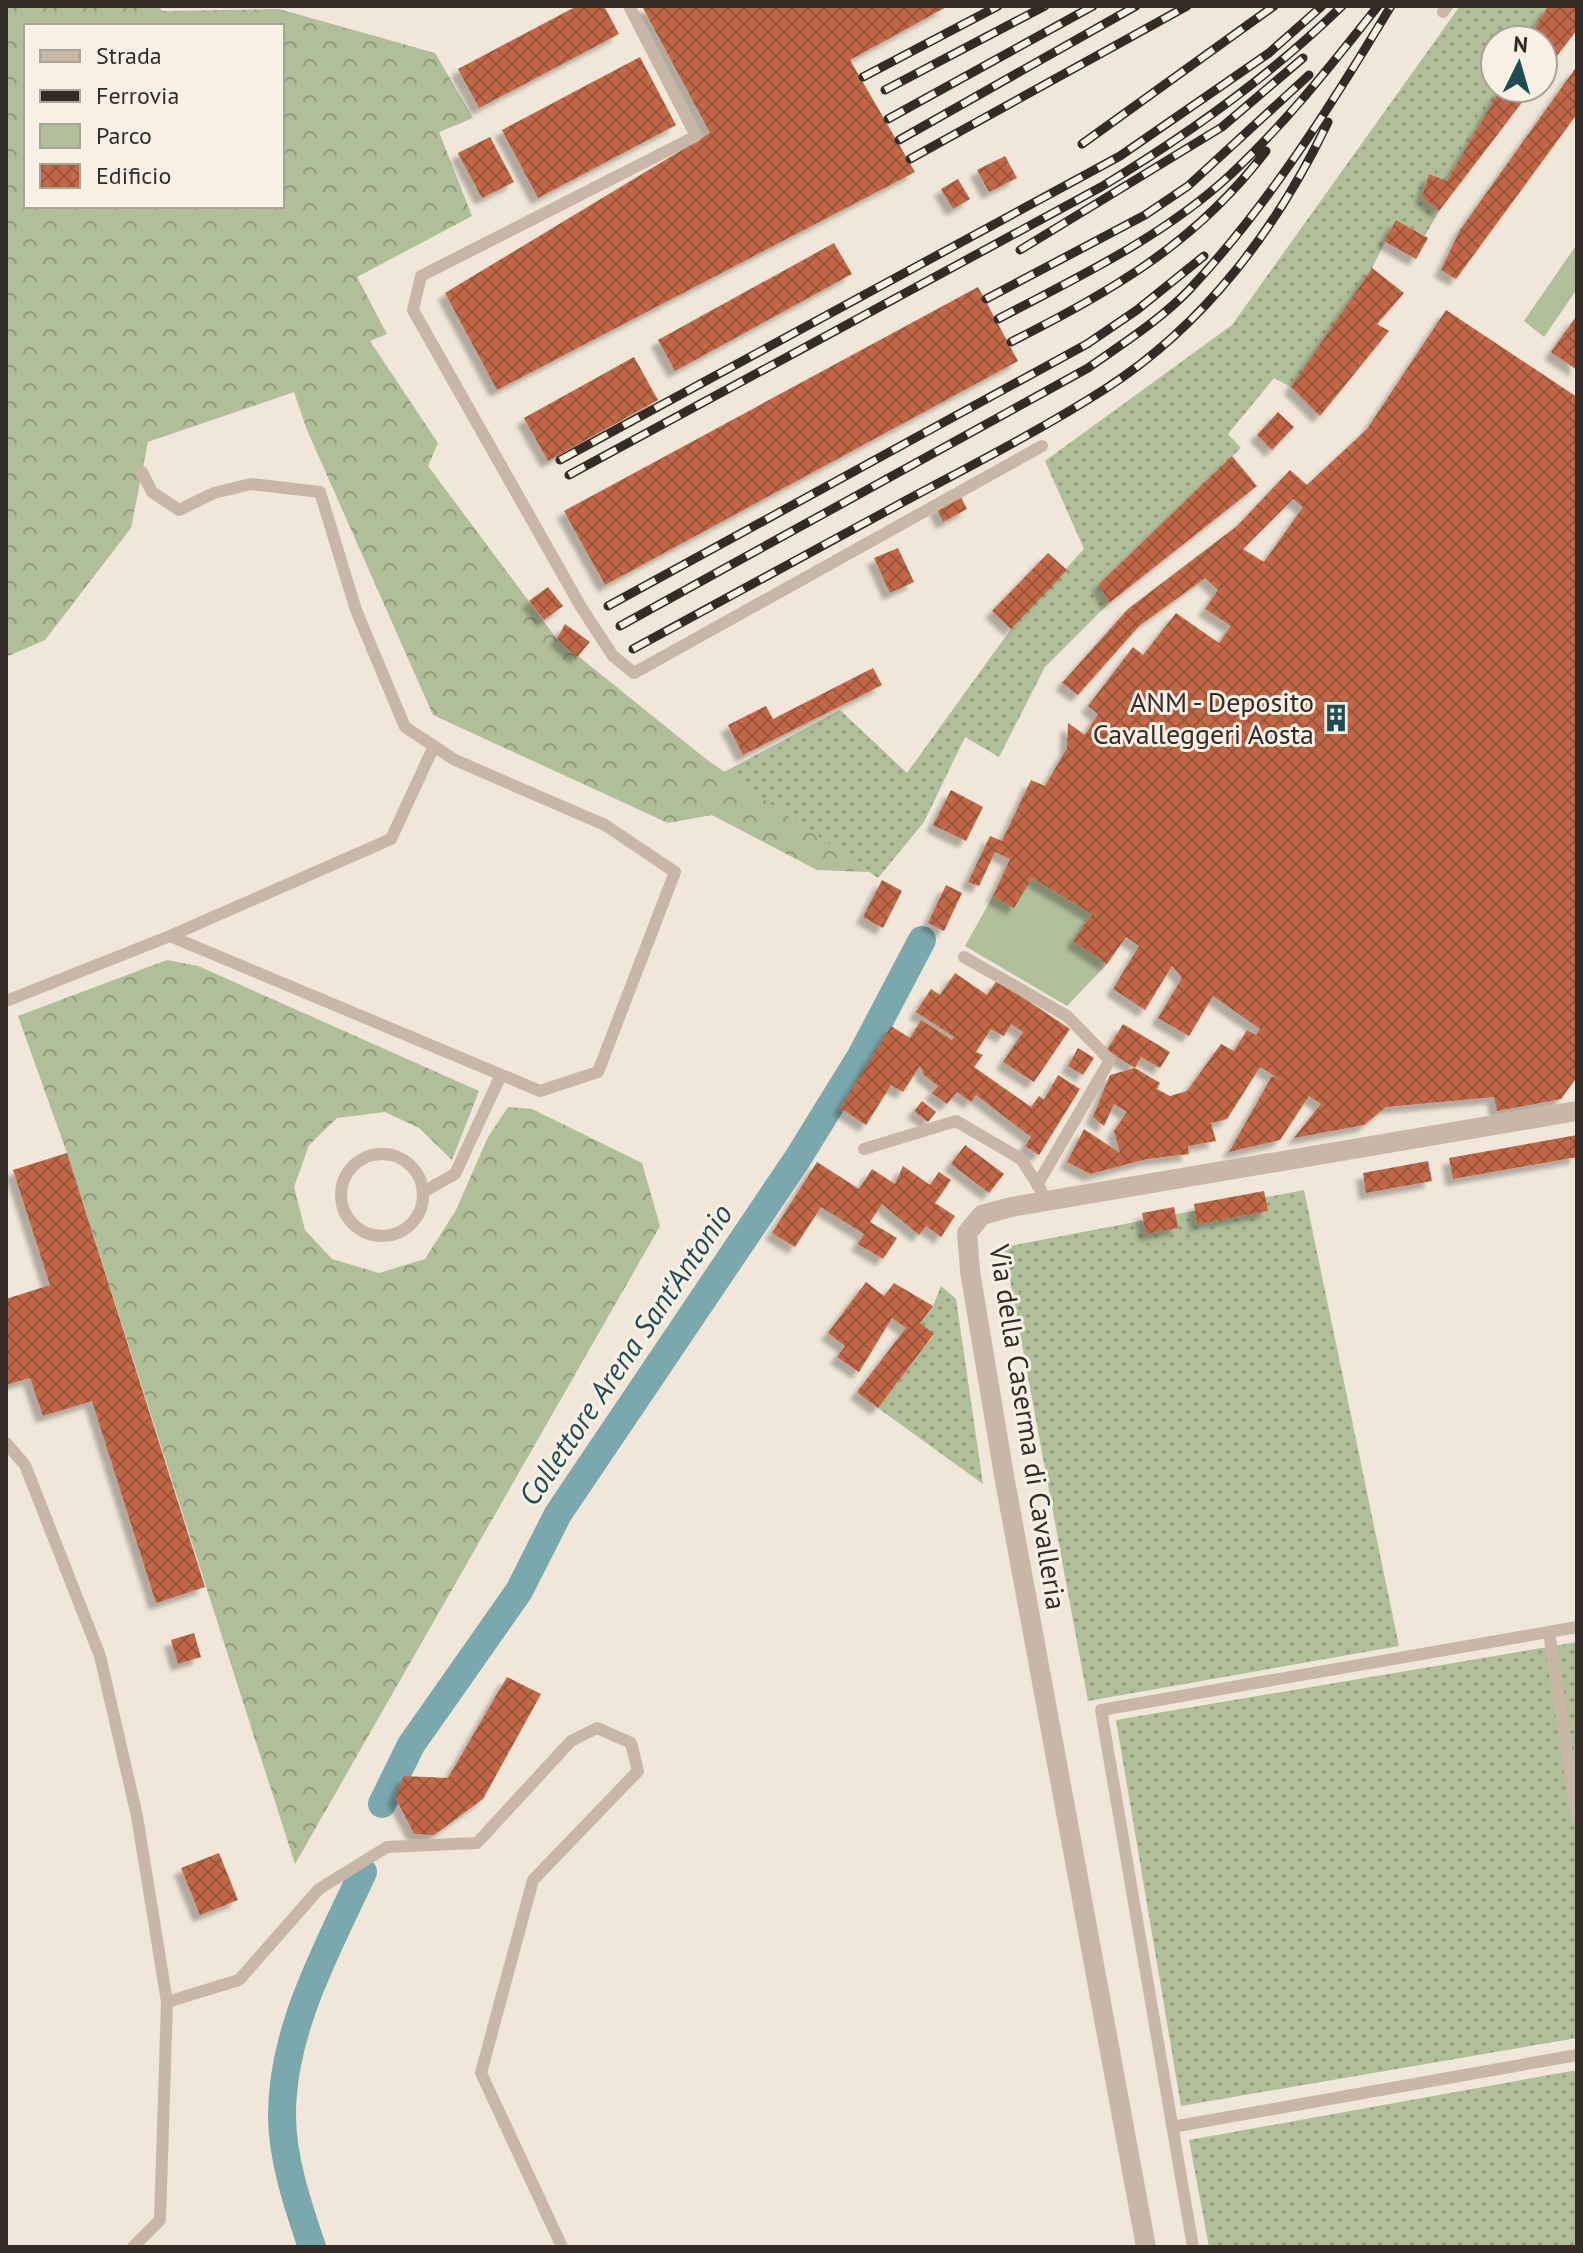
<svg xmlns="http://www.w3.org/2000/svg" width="1583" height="2253" viewBox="0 0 1583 2253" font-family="'PT Sans',sans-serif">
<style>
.grass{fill:url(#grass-dots)}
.forest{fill:url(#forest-crowns);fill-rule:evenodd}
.park{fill:#b1be9a}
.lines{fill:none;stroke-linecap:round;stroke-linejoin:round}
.canal{stroke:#7aa8ac;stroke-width:28}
.building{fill:url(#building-cross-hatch);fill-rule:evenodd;filter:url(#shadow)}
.lane{stroke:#c8b7a6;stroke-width:12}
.street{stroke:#c8b7a6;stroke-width:20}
.rail-casing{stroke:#342b27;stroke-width:9}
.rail{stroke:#f8f0e5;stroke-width:6;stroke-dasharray:18;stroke-linecap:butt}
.labels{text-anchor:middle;stroke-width:6;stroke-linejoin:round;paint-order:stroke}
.poi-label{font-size:28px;fill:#342b27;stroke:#f8f0e5;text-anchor:end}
.street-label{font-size:28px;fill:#342b27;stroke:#f8f0e5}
.water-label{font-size:30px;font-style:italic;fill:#1e4e54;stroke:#f8f0e5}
</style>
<defs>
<pattern id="grass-dots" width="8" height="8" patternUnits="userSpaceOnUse" patternTransform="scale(2)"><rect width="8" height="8" fill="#b1be9a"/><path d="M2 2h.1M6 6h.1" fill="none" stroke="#919b7e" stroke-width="1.8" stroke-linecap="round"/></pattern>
<pattern id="forest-crowns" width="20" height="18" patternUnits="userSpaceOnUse" patternTransform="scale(2)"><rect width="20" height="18" fill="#b1be9a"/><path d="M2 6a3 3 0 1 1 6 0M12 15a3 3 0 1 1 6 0" fill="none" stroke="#919b7e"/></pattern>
<pattern id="building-cross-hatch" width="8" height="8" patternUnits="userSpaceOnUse" patternTransform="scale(2)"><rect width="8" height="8" fill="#c16847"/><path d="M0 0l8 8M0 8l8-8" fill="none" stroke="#9e563b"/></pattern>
<filter id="shadow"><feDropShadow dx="-7" dy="7" stdDeviation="2" flood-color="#0004"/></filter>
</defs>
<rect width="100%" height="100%" fill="#f0e6d9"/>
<!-- grass -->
<path class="grass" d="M 1460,6 L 1548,6 L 1528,40 L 1495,40 L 1495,88 L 1501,88 L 1447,181 L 1429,174 L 1422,197 L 1439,211 L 1425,236 L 1396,220 L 1372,268 L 1291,387 L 1274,378 L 1228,434 L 1241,448 L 1100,583 L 1109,603 L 1045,667 L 999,757 L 965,737 L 924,822 L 878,878 L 724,772 L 840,710 L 907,773 L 1011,629 L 1084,549 L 1045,461 L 1232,325 Z
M 1304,1190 L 1399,1646 L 1088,1701 L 1004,1247 Z
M 941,1286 L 956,1299 L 983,1484 L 878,1408 L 934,1335 L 920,1323 L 933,1306 Z
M 1577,1642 L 1577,2038 L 1181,2106 L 1116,1720 Z
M 1577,2070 L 1577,2247 L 1209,2247 L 1189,2140 Z"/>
<!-- forest -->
<path class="forest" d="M 6,6 L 157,6 L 163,11 L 279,9 L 435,53 L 473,118 L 439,132 L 472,216 L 357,277 L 387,334 L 370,341 L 438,443 L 428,466 L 557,639 L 706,759 L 869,872 L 817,870 L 712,815 L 668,823 L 433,715 L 307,430 L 294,392 L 148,442 L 131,528 L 45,640 L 6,657 ZM 26,26 L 282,26 L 282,206 L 26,206 Z
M 167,960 L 198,966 L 479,1091 L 452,1160 L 419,1128 L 385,1112 L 337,1118 L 309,1145 L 294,1187 L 305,1230 L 332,1259 L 379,1273 L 425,1259 L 456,1210 L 488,1137 L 508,1107 L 532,1109 L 642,1163 L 660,1226 L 295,1864 L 67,1153 L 18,1016 Z"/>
<!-- park -->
<path class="park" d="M 1577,244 L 1577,289 L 1544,337 L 1524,321 Z
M 1032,878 L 1096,916 L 1107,964 L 1067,1006 L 965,946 L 993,896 L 1014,907 Z"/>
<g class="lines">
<!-- canal -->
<path class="canal" d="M 382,1804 L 411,1745 L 519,1591 L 558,1514 L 798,1158 L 861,1056 L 922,940
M 312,2247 C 298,2206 282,2159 282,2115 C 282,2029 328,1948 363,1872"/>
</g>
<!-- building -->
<path class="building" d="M 577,6 L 604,6 L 619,34 L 479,108 L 458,69 Z
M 642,6 L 948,6 L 850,60 L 915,172 L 497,390 L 445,293 L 710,133 Z
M 1548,6 L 1577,6 L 1577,30 L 1543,74 L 1543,40 L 1528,40 Z
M 640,57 L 676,125 L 538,198 L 502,130 Z
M 1577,66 L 1577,114 L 1456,279 L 1441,270 L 1460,230 Z
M 1501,88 L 1533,88 L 1439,211 L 1422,197 L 1429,174 L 1447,181 Z
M 490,137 L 514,182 L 482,198 L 458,153 Z
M 1005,156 L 1017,178 L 989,192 L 977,170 Z
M 958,179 L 970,199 L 953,209 L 941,189 Z
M 1396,220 L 1428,238 L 1416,259 L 1384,241 Z
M 834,243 L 852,274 L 675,371 L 658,340 Z
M 1372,268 L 1404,293 L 1377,324 L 1389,331 L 1320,416 L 1291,387 Z
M 978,287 L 1018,361 L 605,585 L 564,511 Z
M 1446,310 L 1577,397 L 1577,1077 L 1561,1099 L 1497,1111 L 1494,1097 L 1386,1107 L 1364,1125 L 1294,1138 L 1321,1104 L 1309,1096 L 1280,1140 L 1229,1152 L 1272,1076 L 1281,1080 L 1260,1067 L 1227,1119 L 1211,1123 L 1216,1141 L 1188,1146 L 1189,1154 L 1147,1159 L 1090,1174 L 1067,1162 L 1084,1129 L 1120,1153 L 1114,1131 L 1127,1112 L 1114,1104 L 1104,1126 L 1093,1117 L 1110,1075 L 1135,1068 L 1160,1083 L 1157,1089 L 1170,1096 L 1187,1091 L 1221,1044 L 1234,1051 L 1247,1030 L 1256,1035 L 1260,1029 L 1213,996 L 1189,1036 L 1158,1018 L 1182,978 L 1172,966 L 1145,1010 L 1113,989 L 1139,946 L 1126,937 L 1107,964 L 1073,941 L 1092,914 L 1032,878 L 1014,908 L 993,896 L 1010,859 L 995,852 L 979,886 L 968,882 L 990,836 L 1002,841 L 1031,780 L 1045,786 L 1067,748 L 1068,723 L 1085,735 L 1098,714 L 1088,706 L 1133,647 L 1143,655 L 1176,613 L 1219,643 L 1231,626 L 1205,609 L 1218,590 L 1205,578 L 1139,626 L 1078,695 L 1062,683 L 1128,609 L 1237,526 L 1290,470 L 1307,485 L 1367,429 ZM 1293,499 L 1303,507 L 1264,562 L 1243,549 Z
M 1577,315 L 1577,370 L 1551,352 Z
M 634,357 L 658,400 L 548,461 L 524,418 Z
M 1278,412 L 1294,427 L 1272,450 L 1257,435 Z
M 1232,456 L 1257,486 L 1109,603 L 1099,584 Z
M 960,495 L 967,509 L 943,522 L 936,507 Z
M 898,548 L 914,582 L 890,593 L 874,558 Z
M 1048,553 L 1067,570 L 1011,629 L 992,611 Z
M 548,587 L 563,606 L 544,620 L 529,601 Z
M 565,624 L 590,642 L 577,657 L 557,639 Z
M 873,668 L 882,685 L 743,755 L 728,725 L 766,706 L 773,719 Z
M 951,790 L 983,807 L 966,841 L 933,825 Z
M 882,880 L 902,891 L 883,928 L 863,917 Z
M 946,885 L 962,893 L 944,931 L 928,923 Z
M 955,973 L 987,995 L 997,980 L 1070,1029 L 1034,1082 L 1003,1062 L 1023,1032 L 1011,1024 L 1004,1036 L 991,1029 L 976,1052 L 983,1055 L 974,1067 L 1031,1107 L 1039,1096 L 1044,1100 L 1058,1075 L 1080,1089 L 1039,1155 L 1025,1146 L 1031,1137 L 976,1095 L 971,1102 L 957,1092 L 947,1104 L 932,1093 L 938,1086 L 924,1075 L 920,1066 L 903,1092 L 891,1085 L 866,1125 L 840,1108 L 891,1026 L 910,1038 L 921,1020 L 952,1040 L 954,1037 L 916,1012 L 931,989 L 940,995 Z
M 1123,1024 L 1170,1052 L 1160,1068 L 1141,1057 L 1135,1068 L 1107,1050 Z
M 1078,1048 L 1094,1058 L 1083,1075 L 1068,1066 Z
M 922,1101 L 936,1112 L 928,1122 L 914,1111 Z
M 1577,1135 L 1577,1157 L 1453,1179 L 1449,1158 Z
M 965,1145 L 1004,1174 L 989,1193 L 951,1164 Z
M 67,1153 L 205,1587 L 156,1603 L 92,1401 L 43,1416 L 30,1378 L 6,1385 L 6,1299 L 50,1285 L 13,1170 Z
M 1428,1161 L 1432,1181 L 1366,1193 L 1363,1173 Z
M 817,1162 L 859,1189 L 872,1169 L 895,1184 L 903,1166 L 930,1185 L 939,1172 L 951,1180 L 935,1203 L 955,1216 L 941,1237 L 926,1226 L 919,1235 L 882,1204 L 870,1222 L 897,1238 L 883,1259 L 858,1244 L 864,1234 L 821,1207 L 795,1247 L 772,1233 Z
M 1264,1191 L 1268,1211 L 1197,1224 L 1194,1204 Z
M 1174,1207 L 1178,1228 L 1146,1234 L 1142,1213 Z
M 866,1282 L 884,1296 L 894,1283 L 933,1306 L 920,1323 L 934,1334 L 878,1408 L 857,1392 L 906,1328 L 892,1318 L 859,1372 L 837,1357 L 845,1346 L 828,1333 Z
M 194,1633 L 201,1657 L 178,1664 L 171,1640 Z
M 507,1677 L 541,1694 L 483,1799 L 434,1835 L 414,1834 L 395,1797 L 404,1776 L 448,1778 Z
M 219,1853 L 238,1900 L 200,1915 L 181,1868 Z"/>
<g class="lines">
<!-- lane -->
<path class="lane" d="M 629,6 L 696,136 L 421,276 L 413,310 L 581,607 L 613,656 L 634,673 L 1042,446
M 1443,12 L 1447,6
M 170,936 L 391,839 L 434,746
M 964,957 L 1067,1016 L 1110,1060 L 1037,1185
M 6,1001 L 170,936 L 540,1091 L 598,1072 L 675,872 L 605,825 L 455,760 L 405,727 L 356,610 L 320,492 L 251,484 L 214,493 L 179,510 L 152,492 L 142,472
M 864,1149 L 956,1121 L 1021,1159 L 1041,1190
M341 1195a41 41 0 1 1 82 0a41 41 0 1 1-82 0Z
M 423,1192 L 455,1174 L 501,1075
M 6,1443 L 25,1465 L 100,1656 L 137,1816 L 167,2002 L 160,2220 L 133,2247
M 1549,1632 L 1577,1819
M 167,2002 L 239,1980 L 319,1889 L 387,1847 L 477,1843 L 571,1741 L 597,1728 L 631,1743 L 638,1771 L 533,1880 L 481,2073 L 562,2247
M 1172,2127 L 1577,2055
M 1193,2247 L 1101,1710 L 1577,1627"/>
<!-- street -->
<path class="street" d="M 1146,2247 L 1005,1481 L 970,1271 L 967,1233 L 982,1215 L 1011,1207 L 1577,1111"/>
<defs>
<path id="rail" d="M 863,77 L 998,6
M 885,90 L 1045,6
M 888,119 L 1093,6
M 899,140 L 1136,6
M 1082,144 L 1274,6
M 910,159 L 1187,6
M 1020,250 L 1222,127 L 1303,58
M 986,299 L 1145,215 L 1188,186 L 1309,75
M 998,319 C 1078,277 1163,237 1230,175 C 1285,124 1332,64 1378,6
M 1011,342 C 1113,290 1195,244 1266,151
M 560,460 L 1120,156 L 1269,53 L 1322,6
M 569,475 L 1101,187 C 1189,134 1269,77 1342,6
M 608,606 L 1087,344 L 1137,310 L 1204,256
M 620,626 L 1088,368 C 1122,344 1160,320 1189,290 C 1268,206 1332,104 1391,6
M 633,649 C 724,600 814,550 905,501 C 972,465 1041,430 1105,389 C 1205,325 1278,227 1328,122"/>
</defs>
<!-- rail casing -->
<use href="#rail" class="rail-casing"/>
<!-- rail -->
<use href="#rail" class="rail"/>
</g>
<!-- icons -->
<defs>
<symbol id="building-bare" viewBox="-9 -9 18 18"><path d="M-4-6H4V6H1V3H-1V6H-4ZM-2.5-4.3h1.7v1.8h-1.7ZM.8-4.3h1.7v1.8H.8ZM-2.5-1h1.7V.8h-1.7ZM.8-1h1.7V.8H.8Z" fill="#1e4e54" stroke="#f8f0e5" stroke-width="2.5" paint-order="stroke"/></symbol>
</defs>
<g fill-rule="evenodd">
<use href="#building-bare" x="1316" y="698" width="40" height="40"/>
</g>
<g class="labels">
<!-- poi labels -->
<g class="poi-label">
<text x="1314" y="712">ANM - Deposito<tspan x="1314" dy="32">Cavalleggeri Aosta</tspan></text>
</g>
<!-- street labels -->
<g class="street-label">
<text transform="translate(1028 1427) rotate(81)" y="10">Via della Caserma di Cavalleria</text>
</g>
<!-- water labels -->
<g class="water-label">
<text transform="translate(626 1355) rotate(-56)" y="10">Collettore Arena Sant'Antonio</text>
</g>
</g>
<!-- border -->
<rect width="1583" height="2253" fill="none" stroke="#342b27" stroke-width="16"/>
<!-- legend -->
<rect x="24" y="24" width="260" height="184" fill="#f8f0e5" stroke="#aaa199" stroke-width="2"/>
<rect x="40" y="50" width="40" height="12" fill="#c8b7a6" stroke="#aaa199" stroke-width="2"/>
<text x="96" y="64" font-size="24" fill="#342b27">Strada</text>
<rect x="40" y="90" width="40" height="12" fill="#342b27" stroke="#aaa199" stroke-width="2"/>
<text x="96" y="104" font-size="24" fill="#342b27">Ferrovia</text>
<rect x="40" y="124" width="40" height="24" fill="#b1be9a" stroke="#aaa199" stroke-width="2"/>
<text x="96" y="144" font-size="24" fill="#342b27">Parco</text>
<rect x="40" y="164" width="40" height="24" fill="url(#building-cross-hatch)" stroke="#aaa199" stroke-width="2"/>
<text x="96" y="184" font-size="24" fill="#342b27">Edificio</text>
<!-- north arrow -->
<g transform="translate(1519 64) rotate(5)"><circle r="38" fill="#f8f0e5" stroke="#aaa199" stroke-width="2"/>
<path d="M0-6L14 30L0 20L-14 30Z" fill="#1e4e54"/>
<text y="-12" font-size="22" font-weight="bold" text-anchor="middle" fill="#342b27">N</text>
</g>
</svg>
